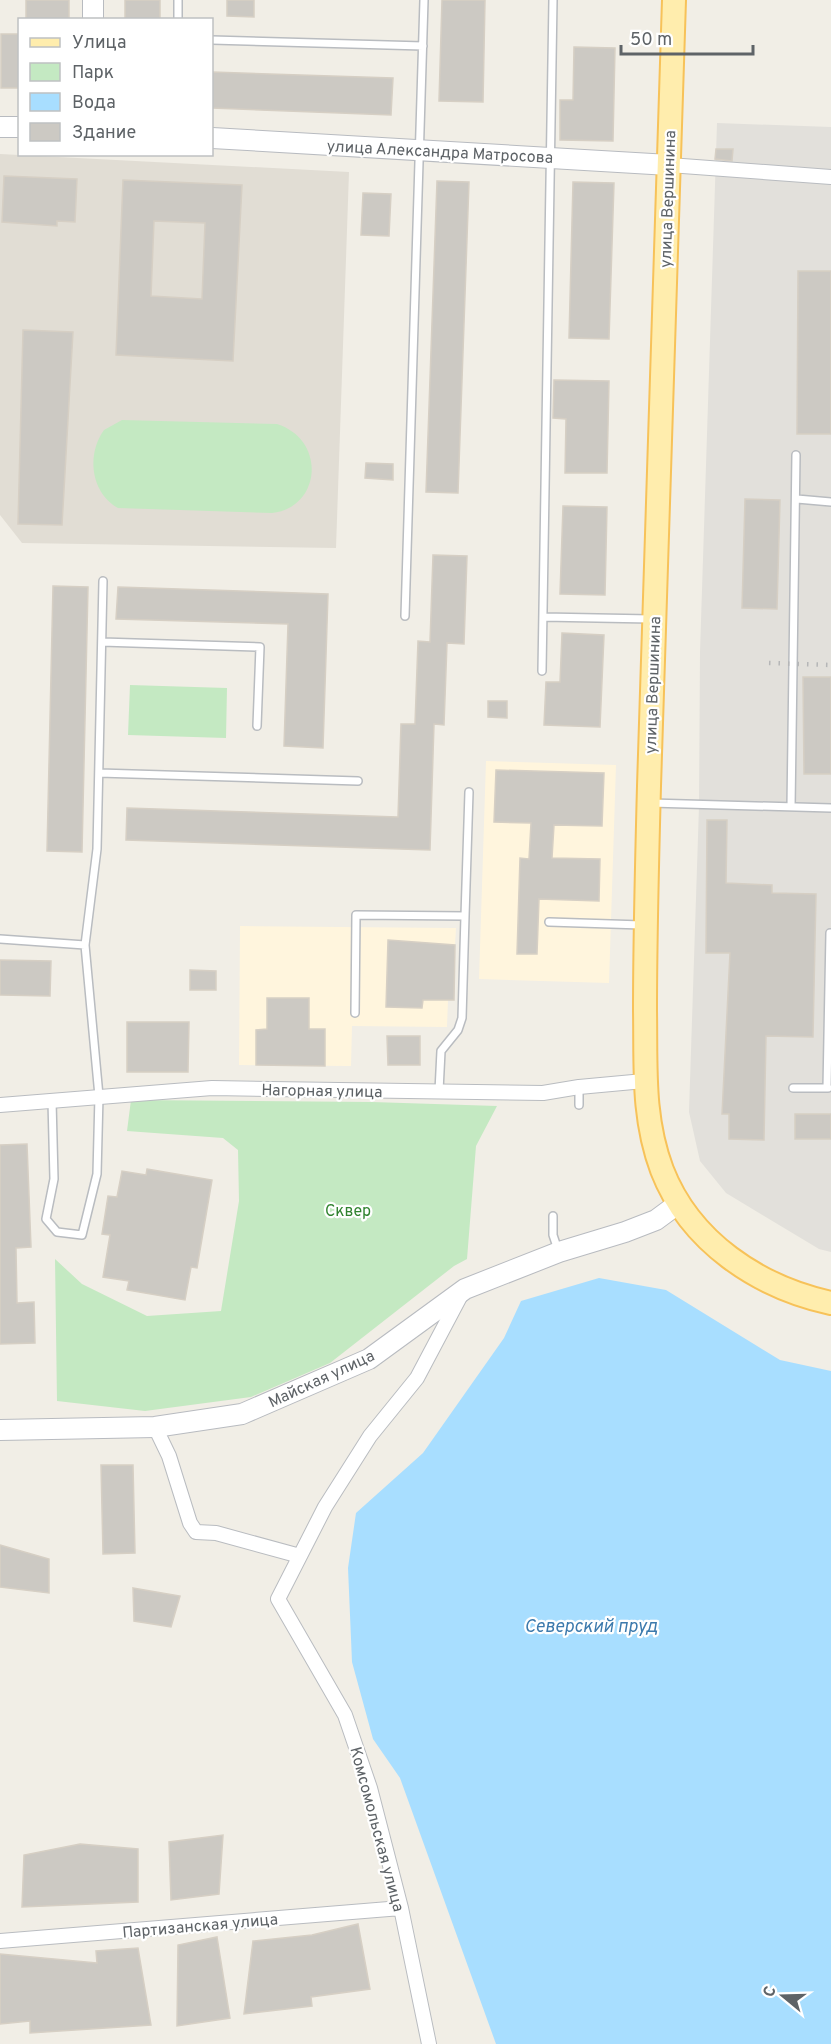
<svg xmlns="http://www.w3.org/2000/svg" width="831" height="2044" viewBox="0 0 831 2044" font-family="Overpass,sans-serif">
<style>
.commercial{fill:#fff5dd}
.industrial{fill:#e2e0db}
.education{fill:#e1ddd4}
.green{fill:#c4e9c2}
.water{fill:#a8deff}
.building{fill:#ccc9c3;stroke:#d6cfc4;stroke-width:1.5;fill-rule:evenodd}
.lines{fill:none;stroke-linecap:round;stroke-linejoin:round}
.lane-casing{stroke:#b9bcc0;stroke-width:10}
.street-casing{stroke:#b9bcc0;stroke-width:16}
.secondary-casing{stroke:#b8bbc0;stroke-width:22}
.primary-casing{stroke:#f7c259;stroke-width:26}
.lane{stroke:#fff;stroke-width:7}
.street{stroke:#fff;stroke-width:14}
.secondary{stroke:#fff;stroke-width:20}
.primary{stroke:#ffedad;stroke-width:22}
.rail{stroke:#b5b6b7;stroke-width:4.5;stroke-dasharray:1.5 8;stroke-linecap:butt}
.labels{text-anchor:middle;stroke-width:4.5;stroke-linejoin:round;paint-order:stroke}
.street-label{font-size:16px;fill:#5e6367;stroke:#fff}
.park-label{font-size:16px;fill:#318330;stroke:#fff}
.water-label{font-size:18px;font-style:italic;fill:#3c7aad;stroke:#fff}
</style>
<rect width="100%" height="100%" fill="#f1eee6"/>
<!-- commercial -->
<path class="commercial" d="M 486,761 L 616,765 L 609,983 L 479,979 Z
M 240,926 L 456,928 L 455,945 L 442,944 L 441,1000 L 448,1000 L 447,1027 L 352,1026 L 351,1066 L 239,1065 Z"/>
<!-- industrial -->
<path class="industrial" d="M 717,123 L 831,127 L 831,1252 L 819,1249 L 726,1193 L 700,1161 L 689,1112 L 699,806 L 700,652 Z"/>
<!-- education -->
<path class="education" d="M 0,154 L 349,172 L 336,548 L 22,543 L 0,515 Z"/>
<!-- green -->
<path class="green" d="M 122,420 L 277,424 C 327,440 321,508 272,513 L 118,508 C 91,493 86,455 104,430 Z
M 130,685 L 227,688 L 226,738 L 128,735 Z
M 131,1100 L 372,1102 L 497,1106 L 476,1146 L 467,1259 L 454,1266 L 330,1363 L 251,1397 L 145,1411 L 57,1401 L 55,1259 L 82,1284 L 147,1316 L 221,1311 L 239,1201 L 238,1150 L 223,1138 L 127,1131 Z"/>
<!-- water -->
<path class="water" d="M 599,1278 L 666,1290 L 780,1360 L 831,1371 L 831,2044 L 496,2044 L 400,1778 L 373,1739 L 352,1662 L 348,1568 L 356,1513 L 423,1453 L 504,1338 L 521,1301 Z"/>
<!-- building -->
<path class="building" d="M 26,0 L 69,0 L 69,20 L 26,20 Z
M 125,0 L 160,0 L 160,20 L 125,20 Z
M 227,0 L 254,0 L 254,17 L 227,16 Z
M 442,0 L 485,0 L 483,102 L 439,101 Z
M 1,34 L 20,34 L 20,88 L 1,88 Z
M 574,47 L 615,48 L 613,141 L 560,140 L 560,100 L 573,100 Z
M 212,72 L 393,78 L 391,115 L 212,108 Z
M 716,149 L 733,149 L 732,161 L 715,159 Z
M 4,176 L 77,179 L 75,222 L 57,221 L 57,226 L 2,222 Z
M 123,180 L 242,185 L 233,361 L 116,355 ZM 154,221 L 205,223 L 202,299 L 151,296 Z
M 437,181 L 469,182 L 458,493 L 426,492 Z
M 573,182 L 614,183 L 609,339 L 569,338 Z
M 363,193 L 391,194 L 389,236 L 361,235 Z
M 798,271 L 831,271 L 831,434 L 797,434 Z
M 23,330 L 73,332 L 62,525 L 18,524 Z
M 554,380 L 609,381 L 607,473 L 565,473 L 566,419 L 553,418 Z
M 366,463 L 393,464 L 393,480 L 365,478 Z
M 745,499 L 780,500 L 777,609 L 742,608 Z
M 563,506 L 607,507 L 605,595 L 560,594 Z
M 433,555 L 467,556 L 464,644 L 447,643 L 444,725 L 434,724 L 430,850 L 126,840 L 127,808 L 398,817 L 401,724 L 415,724 L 418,641 L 430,642 Z
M 53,586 L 88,587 L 82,852 L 47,851 Z
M 118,587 L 328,594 L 323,748 L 284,746 L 288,624 L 116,619 Z
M 562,633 L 604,635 L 600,727 L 544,725 L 546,682 L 560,682 Z
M 803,677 L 831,677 L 831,774 L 804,774 Z
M 488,701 L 507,701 L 507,718 L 488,717 Z
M 496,770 L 604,773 L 602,826 L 554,825 L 552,858 L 600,859 L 599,901 L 539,899 L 537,954 L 517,954 L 520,858 L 529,859 L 531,823 L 494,822 Z
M 707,820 L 727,820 L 726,883 L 772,885 L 772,893 L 816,894 L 813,1037 L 766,1036 L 764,1140 L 729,1139 L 729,1114 L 722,1114 L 730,953 L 706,953 Z
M 388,940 L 455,945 L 454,1000 L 423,1000 L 422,1008 L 386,1007 Z
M 0,960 L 51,961 L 50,996 L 0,995 Z
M 190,970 L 216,971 L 216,990 L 190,990 Z
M 267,998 L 309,998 L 309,1029 L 325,1029 L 325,1066 L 256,1065 L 256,1030 L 267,1029 Z
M 127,1022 L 189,1022 L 188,1072 L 127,1072 Z
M 387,1036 L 420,1036 L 420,1065 L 388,1065 Z
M 795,1114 L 831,1114 L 831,1139 L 795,1139 Z
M 27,1144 L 31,1247 L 16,1248 L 17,1303 L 34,1302 L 35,1343 L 0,1344 L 0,1145 Z
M 147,1169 L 212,1180 L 197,1268 L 191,1267 L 185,1300 L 127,1290 L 129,1281 L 103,1277 L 110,1235 L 102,1234 L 108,1196 L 117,1197 L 122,1171 L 146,1175 Z
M 101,1465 L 133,1465 L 135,1553 L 103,1554 Z
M 0,1545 L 49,1559 L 49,1593 L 0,1587 Z
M 133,1588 L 180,1596 L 171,1627 L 134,1621 Z
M 223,1835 L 219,1894 L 171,1900 L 169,1842 Z
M 80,1844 L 138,1849 L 138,1902 L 22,1907 L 24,1855 Z
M 358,1924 L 370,1989 L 311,1997 L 312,2006 L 244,2014 L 253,1941 L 312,1935 Z
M 217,1937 L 230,2018 L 177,2026 L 178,1945 Z
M 138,1948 L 151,2025 L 30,2033 L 30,2021 L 0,2024 L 0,1954 L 97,1963 L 96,1951 Z"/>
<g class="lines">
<defs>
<path id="lane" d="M 178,20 L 178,0
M 212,40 L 423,46
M 797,499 L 831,502
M 405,616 L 424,0
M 543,617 L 651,619
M 102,642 L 260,647 L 257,726
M 542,671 L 553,0
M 99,773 L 358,781
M 651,803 L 831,808
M 791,807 L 796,455
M 465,916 L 469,792
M 549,922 L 642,925
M 0,939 L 85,945
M 355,1013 L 356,915 L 465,916 L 462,1018 L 458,1030 L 441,1051 L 439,1091
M 579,1087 L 579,1105
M 793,1088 L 828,1088
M 827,1088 L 830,933
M 52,1101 L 54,1179 L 46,1219 L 57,1232 L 82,1235 L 97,1174 L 99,1096 L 85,945 L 97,849 L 103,581
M 553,1216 L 553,1235 L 558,1250"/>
<path id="street" d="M 669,165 L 831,177
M 0,1105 L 212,1088 L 543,1093 L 579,1087 L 644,1081
M 155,1427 L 169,1456 L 190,1523 L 196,1532 L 216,1533 L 300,1556
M 0,1941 L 401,1908
M 429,2044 L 401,1908 L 370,1788 L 345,1715 L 278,1599 L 325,1507 L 370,1436 L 417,1378 L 462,1293"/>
<path id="secondary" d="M 93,20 L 93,0
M 0,127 L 20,127
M 212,138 L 669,165
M 0,1430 L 155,1427 L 242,1414 L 369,1359 L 465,1289 L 559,1252 L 625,1232 L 656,1220 L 679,1203"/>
<path id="primary" d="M 674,0 C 665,262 657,524 649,786 C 647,861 645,936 645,1011 C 646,1066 642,1117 662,1170 C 690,1242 758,1287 831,1303"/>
</defs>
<!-- lane casing -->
<use href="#lane" class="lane-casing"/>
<!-- street casing -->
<use href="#street" class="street-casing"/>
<!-- secondary casing -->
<use href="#secondary" class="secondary-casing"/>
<!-- primary casing -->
<use href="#primary" class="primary-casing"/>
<!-- lane -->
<use href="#lane" class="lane"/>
<!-- street -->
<use href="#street" class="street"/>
<!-- secondary -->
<use href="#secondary" class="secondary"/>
<!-- primary -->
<use href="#primary" class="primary"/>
<!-- rail -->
<path class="rail" d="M 769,663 L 831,665"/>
</g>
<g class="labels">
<!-- street labels -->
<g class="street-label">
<text transform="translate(440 151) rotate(3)" y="6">улица Александра Матросова</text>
<text transform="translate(667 199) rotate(-88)" y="6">улица Вершинина</text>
<text transform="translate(652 685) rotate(-88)" y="6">улица Вершинина</text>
<text transform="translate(322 1090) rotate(1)" y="6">Нагорная улица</text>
<text transform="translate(321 1378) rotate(-25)" y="6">Майская улица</text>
<text transform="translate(378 1829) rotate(75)" y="6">Комсомольская улица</text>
<text transform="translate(200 1925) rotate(-5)" y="6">Партизанская улица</text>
</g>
<!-- park labels -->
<g class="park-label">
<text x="348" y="1216">Сквер</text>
</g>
<!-- water labels -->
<g class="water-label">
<text x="591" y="1632">Северский пруд</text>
</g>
</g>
<!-- legend -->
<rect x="18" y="18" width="195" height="138" fill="#ffffff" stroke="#bfc1c2" stroke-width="1.5"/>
<rect x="30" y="38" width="30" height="9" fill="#ffedad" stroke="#bfc1c2" stroke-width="1.5"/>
<text x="72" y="48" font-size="18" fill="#5e6367">Улица</text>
<rect x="30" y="63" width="30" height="18" fill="#c4e9c2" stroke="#bfc1c2" stroke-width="1.5"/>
<text x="72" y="78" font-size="18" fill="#5e6367">Парк</text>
<rect x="30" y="93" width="30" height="18" fill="#a8deff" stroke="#bfc1c2" stroke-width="1.5"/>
<text x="72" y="108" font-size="18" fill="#5e6367">Вода</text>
<rect x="30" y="123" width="30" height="18" fill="#ccc9c3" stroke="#bfc1c2" stroke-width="1.5"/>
<text x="72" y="138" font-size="18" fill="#5e6367">Здание</text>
<!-- north arrow -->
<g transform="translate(783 1996) rotate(289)" stroke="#ffffff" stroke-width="4.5" paint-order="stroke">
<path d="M0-4.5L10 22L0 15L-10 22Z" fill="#5e6367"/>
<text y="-9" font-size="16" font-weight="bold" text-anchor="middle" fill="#5e6367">С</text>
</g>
<!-- scale -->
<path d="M621 45v9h132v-9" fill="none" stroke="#5e6367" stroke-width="3"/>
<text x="630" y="45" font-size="18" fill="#5e6367" stroke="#ffffff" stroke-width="4.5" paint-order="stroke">50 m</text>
</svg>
